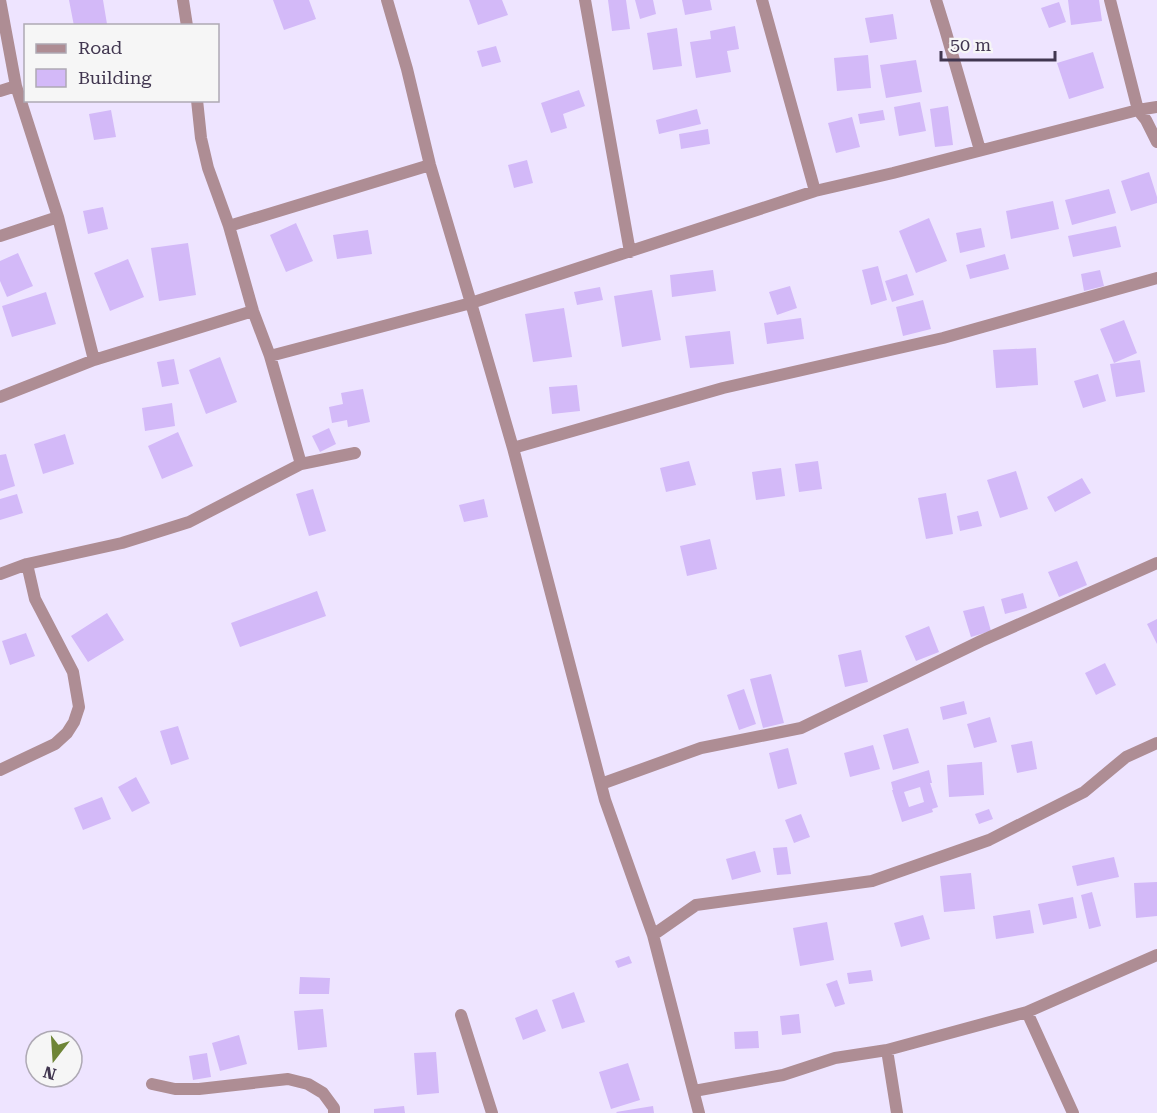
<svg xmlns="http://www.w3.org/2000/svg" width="1157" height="1113" viewBox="0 0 1157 1113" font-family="'Roboto Serif',serif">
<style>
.building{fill:#d3b9f8;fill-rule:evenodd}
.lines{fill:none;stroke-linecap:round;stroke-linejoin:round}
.minor{stroke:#ae8d94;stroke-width:12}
</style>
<rect width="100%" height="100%" fill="#eee4ff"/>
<!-- building -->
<path class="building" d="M 69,0 L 103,0 L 107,24 L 99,26 L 74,26 Z
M 273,0 L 309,0 L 316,19 L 284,30 Z
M 469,0 L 502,0 L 508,15 L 478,25 Z
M 608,0 L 626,0 L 630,29 L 612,31 Z
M 635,0 L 653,0 L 656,14 L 640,19 Z
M 682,0 L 710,0 L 712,10 L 685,15 Z
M 1068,0 L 1099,0 L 1102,21 L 1071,25 Z
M 1059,2 L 1066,22 L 1049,28 L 1041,8 Z
M 893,14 L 897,39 L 870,43 L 865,18 Z
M 735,26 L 739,49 L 727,51 L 731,72 L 696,78 L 690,42 L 711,39 L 710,31 Z
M 677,28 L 682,66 L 653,70 L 647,33 Z
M 496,46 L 501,62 L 482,67 L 477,51 Z
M 1093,52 L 1104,88 L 1069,99 L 1057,63 Z
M 868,55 L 871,88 L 837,91 L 834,58 Z
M 916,60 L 922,92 L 886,98 L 880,65 Z
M 579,90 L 585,106 L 563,114 L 567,128 L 551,133 L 541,103 Z
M 920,102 L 926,131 L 899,136 L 894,107 Z
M 948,106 L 953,145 L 935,147 L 930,109 Z
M 697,109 L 701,124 L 659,134 L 656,120 Z
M 111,110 L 116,137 L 94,140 L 89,114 Z
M 883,110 L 885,120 L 860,124 L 858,114 Z
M 852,117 L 860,147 L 836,153 L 828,123 Z
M 708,129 L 710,144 L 681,149 L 679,134 Z
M 527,160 L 533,183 L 514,188 L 508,165 Z
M 1149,172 L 1157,197 L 1157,203 L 1131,211 L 1121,181 Z
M 1109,189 L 1116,213 L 1072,225 L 1065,200 Z
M 1053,201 L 1059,229 L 1011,239 L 1006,211 Z
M 103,207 L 108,229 L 88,234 L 83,211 Z
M 929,218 L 947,261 L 916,273 L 899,231 Z
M 296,223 L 313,261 L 286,272 L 270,235 Z
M 1116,226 L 1121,247 L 1073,257 L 1068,236 Z
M 981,228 L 985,247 L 960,253 L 956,233 Z
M 368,230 L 372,254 L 337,259 L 333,235 Z
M 188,243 L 196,295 L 159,301 L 151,248 Z
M 18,253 L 33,286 L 7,297 L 0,281 L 0,261 Z
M 1005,254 L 1009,269 L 970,279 L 966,265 Z
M 128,259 L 144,297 L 110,311 L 94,273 Z
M 878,266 L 887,300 L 871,305 L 862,270 Z
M 713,270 L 716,291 L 672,297 L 670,275 Z
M 1100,270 L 1104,286 L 1084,291 L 1081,274 Z
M 907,274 L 914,295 L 892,302 L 885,281 Z
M 790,286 L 797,308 L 777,315 L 769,292 Z
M 600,287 L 603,300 L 577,305 L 574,292 Z
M 652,290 L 661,340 L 622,347 L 614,296 Z
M 46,292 L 56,324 L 12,337 L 2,306 Z
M 923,300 L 931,329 L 903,336 L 896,307 Z
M 564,308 L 572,357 L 533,362 L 525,314 Z
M 801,318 L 804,339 L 767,344 L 764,323 Z
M 1124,320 L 1137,353 L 1114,363 L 1100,329 Z
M 730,331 L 734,364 L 690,368 L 685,336 Z
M 1036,348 L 1038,385 L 996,388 L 993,350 Z
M 220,357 L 237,402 L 206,414 L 189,370 Z
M 174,359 L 179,384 L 162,387 L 157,362 Z
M 1140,360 L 1145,392 L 1116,397 L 1110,364 Z
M 1098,374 L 1106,401 L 1083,408 L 1074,381 Z
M 577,385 L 580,411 L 552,414 L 549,387 Z
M 363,389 L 370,422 L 348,427 L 347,420 L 332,423 L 329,407 L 343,404 L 341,393 Z
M 172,403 L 175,426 L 145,431 L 142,408 Z
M 329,428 L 336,444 L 320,452 L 312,436 Z
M 178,432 L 193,466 L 162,479 L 148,446 Z
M 65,434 L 74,464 L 43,474 L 34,444 Z
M 6,454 L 15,486 L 0,491 L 0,455 Z
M 689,461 L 696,485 L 666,492 L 660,468 Z
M 818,461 L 822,489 L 799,492 L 795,464 Z
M 781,468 L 785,496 L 756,500 L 752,472 Z
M 1016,471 L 1028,509 L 1000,518 L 987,480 Z
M 1082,478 L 1091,493 L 1055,512 L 1047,497 Z
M 313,489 L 326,531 L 309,536 L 296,494 Z
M 946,493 L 953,534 L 926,539 L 918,498 Z
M 17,494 L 23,513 L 0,520 L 0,499 Z
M 484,499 L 488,517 L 464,522 L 459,505 Z
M 978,511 L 982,526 L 960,531 L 957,516 Z
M 710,539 L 717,569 L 687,576 L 680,546 Z
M 1077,561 L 1087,585 L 1059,597 L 1048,572 Z
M 317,591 L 326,616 L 240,647 L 231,623 Z
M 1023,593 L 1027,608 L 1005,614 L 1001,599 Z
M 984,606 L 991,631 L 971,637 L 963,611 Z
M 107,613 L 124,640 L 88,662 L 71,636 Z
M 1157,619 L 1157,644 L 1147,624 Z
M 929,626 L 939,652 L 916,661 L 905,636 Z
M 26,633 L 35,656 L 10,665 L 2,641 Z
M 861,650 L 868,682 L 845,687 L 838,655 Z
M 1105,663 L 1116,685 L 1096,695 L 1085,673 Z
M 771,674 L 784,723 L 763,728 L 750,679 Z
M 744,689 L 756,724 L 739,730 L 727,695 Z
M 964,701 L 967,714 L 943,720 L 940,707 Z
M 990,717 L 997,742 L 974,748 L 967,724 Z
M 178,726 L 189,759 L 171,765 L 160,731 Z
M 908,728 L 919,763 L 893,770 L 883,735 Z
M 1032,741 L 1037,769 L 1017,773 L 1011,745 Z
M 873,745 L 880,769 L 850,777 L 844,753 Z
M 788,748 L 797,784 L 778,789 L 769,753 Z
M 982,762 L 984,795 L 949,797 L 947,765 Z
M 929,770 L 932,783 L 930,783 L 938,807 L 932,809 L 933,812 L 902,822 L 892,790 L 893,790 L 891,782 ZM 920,787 L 924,802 L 909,807 L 904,792 Z
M 136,777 L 150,803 L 132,812 L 118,787 Z
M 102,797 L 111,819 L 83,830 L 74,808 Z
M 989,809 L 993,819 L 979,824 L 975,814 Z
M 801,814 L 810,837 L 794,843 L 785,820 Z
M 787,847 L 791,874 L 777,875 L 773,848 Z
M 755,851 L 761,872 L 732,880 L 726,859 Z
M 1114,857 L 1119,877 L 1077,886 L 1072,866 Z
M 971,873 L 975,909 L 944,912 L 940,876 Z
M 1157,882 L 1157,916 L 1136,918 L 1134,883 Z
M 1092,892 L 1101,926 L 1089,929 L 1081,895 Z
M 1073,897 L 1077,918 L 1043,925 L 1038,904 Z
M 1030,910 L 1034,933 L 996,939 L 993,916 Z
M 923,915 L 930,939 L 901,947 L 894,923 Z
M 827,922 L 834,960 L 800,966 L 793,928 Z
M 629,956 L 632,963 L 618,968 L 615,961 Z
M 871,970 L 873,981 L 849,984 L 847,973 Z
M 300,977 L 330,978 L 329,994 L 299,994 Z
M 837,980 L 845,1004 L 835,1007 L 826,984 Z
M 574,992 L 585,1022 L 562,1029 L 552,1000 Z
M 323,1009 L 327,1047 L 298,1050 L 294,1011 Z
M 537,1009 L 546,1031 L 523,1040 L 515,1018 Z
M 799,1014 L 801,1033 L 782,1035 L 780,1016 Z
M 758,1031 L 759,1048 L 735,1049 L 734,1032 Z
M 239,1035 L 247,1064 L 220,1071 L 212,1043 Z
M 436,1052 L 439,1093 L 417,1095 L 414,1053 Z
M 207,1053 L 211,1077 L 193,1080 L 189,1056 Z
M 628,1063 L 640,1100 L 611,1109 L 599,1072 Z
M 404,1106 L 405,1113 L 374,1113 L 374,1109 Z
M 653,1106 L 654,1113 L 617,1113 L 616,1112 Z"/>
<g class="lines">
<!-- minor -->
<path class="minor" d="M 0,0 L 16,86 L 58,217 L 94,360
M 183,0 L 187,26
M 387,0 L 407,69 L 430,165 L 471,303 L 513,448 L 605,800 L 653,935 L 699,1113
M 585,0 L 630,252
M 762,0 L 815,191
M 936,0 L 945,29 L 980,150
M 1110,0 L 1138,110 L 1146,120 L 1157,142
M 0,91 L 16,86
M 197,100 L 201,138 L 208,168 L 229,226 L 253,311 L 270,356 L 301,464
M 229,226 L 430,165
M 0,236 L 58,217
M 270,356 L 471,303 L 815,191 L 893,173 L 1138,110 L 1157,107
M 0,397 L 94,360 L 253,311
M 513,448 L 723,388 L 943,338 L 1157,278
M 0,574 L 27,564 L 122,543 L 189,522 L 301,464 L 355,453
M 0,770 L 55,744 L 67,733 L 74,722 L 79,707 L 73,672 L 35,599 L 27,564
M 601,784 L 701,748 L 801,728 L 981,641 L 1157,563
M 653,935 L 696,905 L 872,881 L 989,840 L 1084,792 L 1126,757 L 1157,743
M 1027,1012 L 1073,1113
M 461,1015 L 492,1113
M 887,1050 L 897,1113
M 152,1084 L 175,1089 L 199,1089 L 288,1079 L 308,1084 L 323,1093 L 334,1108 L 334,1113
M 694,1091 L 783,1075 L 835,1058 L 887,1050 L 1027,1012 L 1157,955"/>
</g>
<!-- legend -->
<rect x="24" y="24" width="195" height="78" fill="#f6f6f6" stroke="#aea9b4" stroke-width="1.5"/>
<rect x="36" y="44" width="30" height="9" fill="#ae8d94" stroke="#aea9b4" stroke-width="1.5"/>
<text x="78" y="54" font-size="18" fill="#413650">Road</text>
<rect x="36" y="69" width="30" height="18" fill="#d3b9f8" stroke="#aea9b4" stroke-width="1.5"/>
<text x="78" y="84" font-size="18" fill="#413650">Building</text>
<!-- north arrow -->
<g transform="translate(54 1059) rotate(197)"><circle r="28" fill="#f6f6f6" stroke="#aea9b4" stroke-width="1.5"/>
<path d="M0-4.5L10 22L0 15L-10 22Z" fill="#6e8536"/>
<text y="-9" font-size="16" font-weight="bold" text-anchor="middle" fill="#413650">N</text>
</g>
<!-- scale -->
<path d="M941 51v9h114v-9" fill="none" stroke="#413650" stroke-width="3"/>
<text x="950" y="51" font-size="18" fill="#413650" stroke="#f6f6f6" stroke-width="4.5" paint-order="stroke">50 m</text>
</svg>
